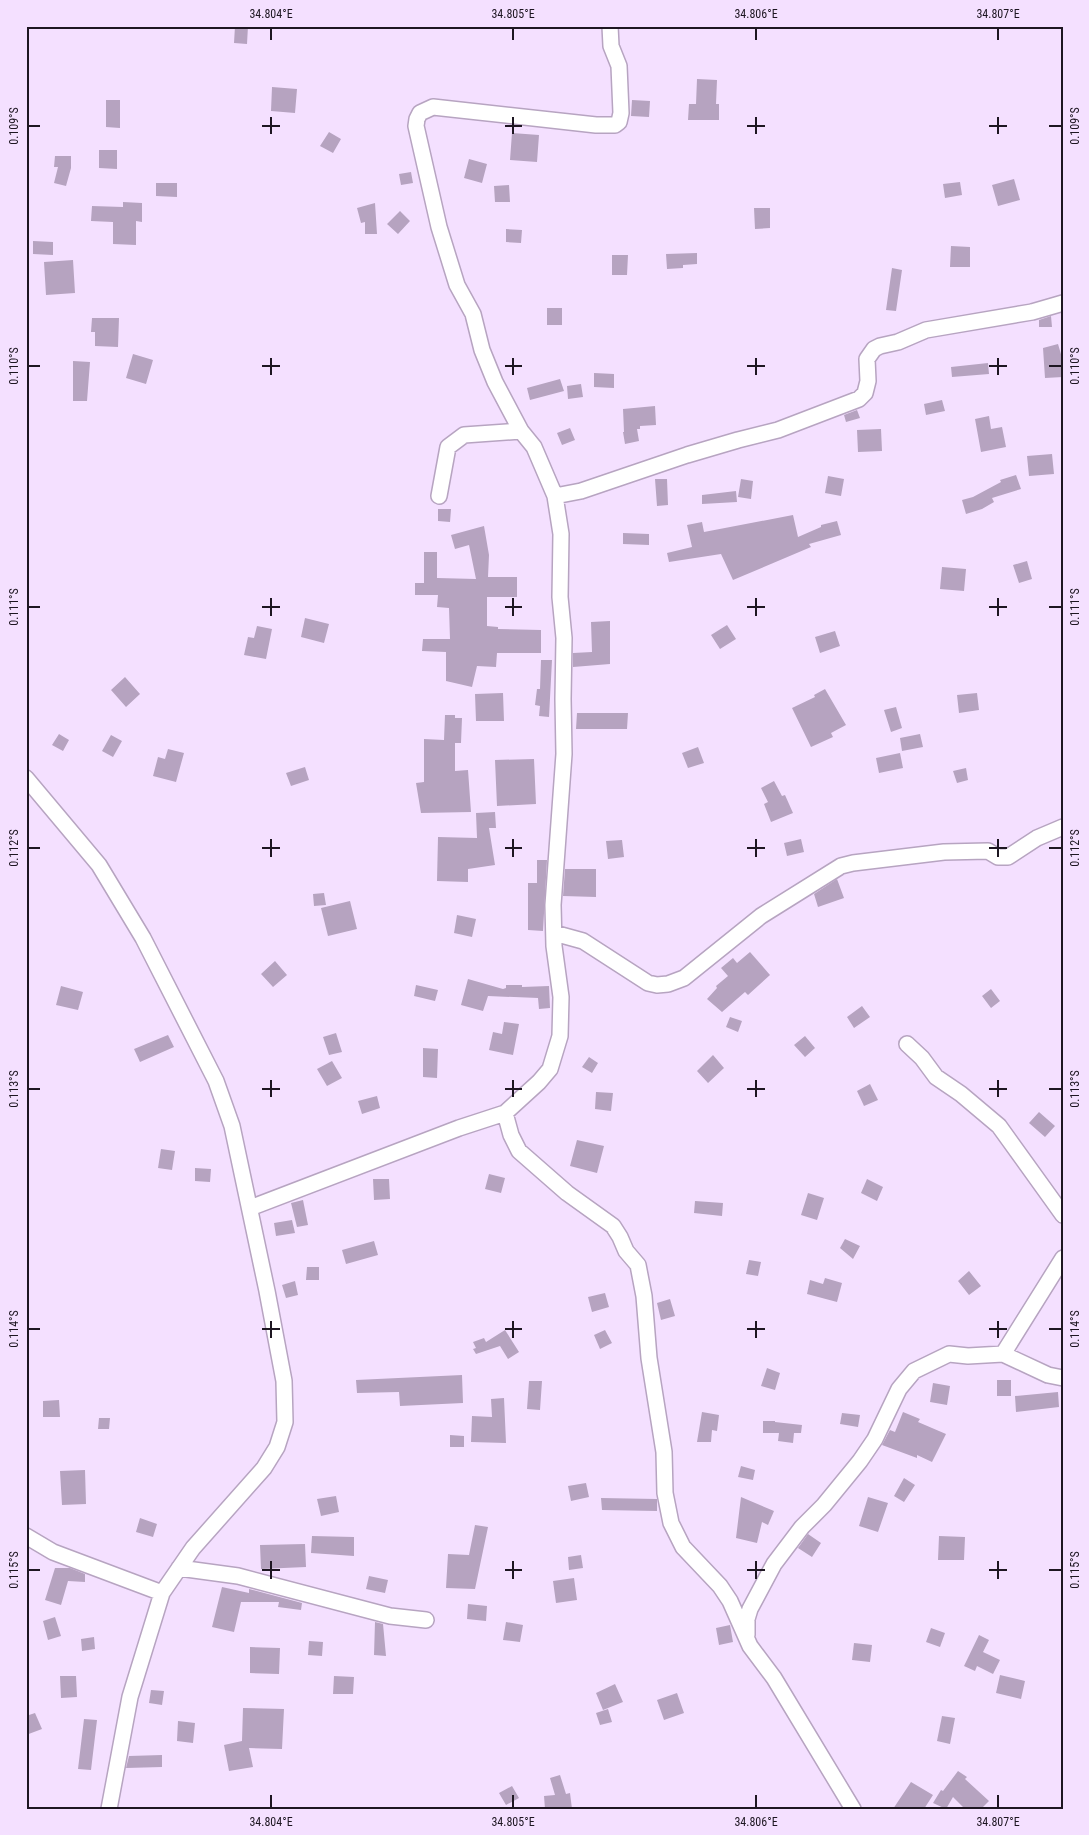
<svg xmlns="http://www.w3.org/2000/svg" width="1089" height="1835" viewBox="0 0 1089 1835" font-family="'Roboto Condensed',sans-serif">
<style>
.building{fill:#b6a3c0}
.lines{fill:none;stroke-linecap:round;stroke-linejoin:round}
.street-casing{stroke:#b7a4c1;stroke-width:18}
.street{stroke:#fff;stroke-width:15}
.ticks{fill:none;stroke:#1d1621;stroke-width:2}
.neatline{fill:none;stroke:#1d1621;stroke-width:2}
.ticks-label{font-size:12px;text-anchor:middle;fill:#1d1621}
</style>
<rect width="100%" height="100%" fill="#f4e0ff"/>
<!-- building -->
<path class="building" d="M 235,26 L 248,26 L 247,44 L 234,43 Z
M 697,79 L 717,80 L 716,104 L 719,104 L 719,120 L 688,120 L 689,104 L 696,104 Z
M 272,87 L 297,89 L 295,113 L 271,111 Z
M 106,100 L 120,100 L 120,128 L 106,127 Z
M 632,100 L 650,101 L 649,117 L 631,116 Z
M 329,132 L 341,139 L 333,153 L 320,146 Z
M 512,133 L 539,135 L 537,162 L 510,160 Z
M 99,150 L 117,150 L 117,169 L 99,168 Z
M 55,156 L 71,156 L 71,168 L 66,186 L 54,183 L 58,167 L 54,167 Z
M 469,159 L 487,164 L 482,183 L 464,178 Z
M 411,172 L 413,183 L 401,185 L 399,174 Z
M 1014,179 L 1020,200 L 998,206 L 992,185 Z
M 960,182 L 962,195 L 945,198 L 943,184 Z
M 156,183 L 177,183 L 177,197 L 156,196 Z
M 509,185 L 510,202 L 495,202 L 494,186 Z
M 123,202 L 142,203 L 142,222 L 136,221 L 136,245 L 113,244 L 113,222 L 91,221 L 92,206 L 123,207 Z
M 375,203 L 377,234 L 365,234 L 365,222 L 361,223 L 357,208 Z
M 754,208 L 770,208 L 770,228 L 755,229 Z
M 400,211 L 410,221 L 398,234 L 387,224 Z
M 506,229 L 522,230 L 521,243 L 506,242 Z
M 33,241 L 53,242 L 53,255 L 33,254 Z
M 951,246 L 970,247 L 970,267 L 950,267 Z
M 697,253 L 697,264 L 683,265 L 683,268 L 667,269 L 666,254 Z
M 612,255 L 628,255 L 627,275 L 612,275 Z
M 73,260 L 75,293 L 46,295 L 44,262 Z
M 892,268 L 902,270 L 896,311 L 886,310 Z
M 547,308 L 562,308 L 562,325 L 547,325 Z
M 1051,316 L 1052,327 L 1039,327 L 1039,320 Z
M 92,318 L 119,318 L 118,347 L 95,346 L 95,332 L 91,332 Z
M 1058,344 L 1063,361 L 1063,377 L 1045,378 L 1043,348 Z
M 133,354 L 153,360 L 146,384 L 126,378 Z
M 73,361 L 90,362 L 87,401 L 73,401 Z
M 988,363 L 989,374 L 952,377 L 951,367 Z
M 594,373 L 614,374 L 614,388 L 594,387 Z
M 560,379 L 564,391 L 530,400 L 527,388 Z
M 581,384 L 583,397 L 568,399 L 567,386 Z
M 942,400 L 945,411 L 926,415 L 924,404 Z
M 655,406 L 656,425 L 640,426 L 640,429 L 637,429 L 639,441 L 625,444 L 623,432 L 624,432 L 623,409 Z
M 857,410 L 860,418 L 846,422 L 844,415 Z
M 989,416 L 991,429 L 1002,427 L 1006,447 L 981,452 L 975,419 Z
M 570,428 L 575,440 L 562,445 L 557,433 Z
M 881,429 L 882,451 L 858,452 L 857,430 Z
M 1052,454 L 1054,474 L 1029,476 L 1027,456 Z
M 1016,475 L 1021,489 L 992,498 L 994,502 L 982,509 L 966,514 L 962,500 L 973,497 L 1001,482 L 1000,480 Z
M 828,476 L 844,479 L 841,496 L 825,493 Z
M 655,479 L 667,479 L 668,505 L 657,506 Z
M 741,479 L 753,481 L 751,499 L 738,497 Z
M 736,491 L 737,502 L 702,504 L 702,495 Z
M 438,509 L 451,509 L 450,522 L 438,521 Z
M 793,515 L 798,537 L 821,527 L 821,525 L 837,521 L 841,535 L 809,544 L 811,547 L 733,580 L 721,554 L 669,562 L 667,553 L 692,547 L 687,525 L 702,522 L 704,532 Z
M 484,526 L 489,555 L 488,577 L 517,577 L 517,597 L 487,597 L 487,626 L 498,627 L 498,629 L 541,630 L 541,653 L 497,653 L 496,667 L 477,666 L 472,687 L 446,681 L 446,652 L 422,651 L 423,639 L 450,639 L 449,608 L 437,607 L 438,595 L 415,595 L 415,583 L 424,583 L 424,552 L 437,552 L 437,578 L 476,579 L 469,545 L 455,549 L 451,535 Z
M 623,533 L 649,534 L 649,545 L 623,544 Z
M 1027,561 L 1032,579 L 1019,583 L 1013,565 Z
M 942,567 L 966,569 L 964,591 L 940,589 Z
M 305,618 L 329,624 L 324,643 L 301,637 Z
M 610,621 L 610,664 L 573,667 L 573,653 L 592,652 L 591,622 Z
M 727,625 L 736,639 L 720,649 L 711,635 Z
M 257,626 L 272,629 L 266,659 L 244,655 L 248,637 L 254,638 Z
M 835,631 L 840,646 L 820,653 L 815,637 Z
M 541,660 L 552,660 L 549,717 L 539,716 L 540,706 L 535,705 L 537,689 L 540,689 Z
M 125,677 L 140,694 L 126,707 L 111,690 Z
M 825,689 L 846,725 L 831,733 L 833,737 L 811,747 L 792,708 L 815,697 L 814,695 Z
M 503,693 L 504,721 L 476,721 L 475,694 Z
M 977,693 L 979,710 L 959,713 L 957,695 Z
M 896,707 L 902,728 L 891,732 L 884,710 Z
M 577,713 L 628,713 L 627,729 L 576,729 Z
M 445,715 L 455,715 L 455,718 L 462,718 L 461,743 L 455,743 L 455,771 L 468,770 L 471,812 L 421,813 L 416,783 L 424,782 L 424,739 L 444,740 Z
M 59,734 L 69,740 L 63,751 L 52,745 Z
M 920,734 L 923,747 L 902,751 L 900,738 Z
M 111,735 L 122,741 L 113,757 L 102,751 Z
M 698,747 L 704,763 L 688,768 L 682,753 Z
M 168,749 L 184,753 L 176,782 L 153,776 L 158,757 L 165,759 Z
M 900,753 L 903,768 L 879,773 L 876,758 Z
M 534,759 L 536,804 L 497,806 L 495,760 Z
M 305,767 L 309,780 L 291,786 L 286,773 Z
M 966,768 L 968,780 L 957,783 L 953,771 Z
M 774,781 L 782,796 L 785,795 L 793,813 L 771,822 L 764,804 L 768,802 L 761,788 Z
M 495,812 L 496,828 L 489,828 L 495,865 L 468,869 L 468,882 L 437,881 L 438,837 L 477,838 L 476,813 Z
M 801,839 L 804,852 L 787,856 L 784,843 Z
M 622,840 L 624,857 L 608,859 L 606,841 Z
M 537,860 L 547,860 L 543,931 L 528,930 L 528,883 L 537,883 Z
M 565,869 L 596,869 L 596,897 L 563,896 Z
M 837,879 L 844,898 L 818,907 L 814,894 Z
M 324,893 L 326,905 L 314,906 L 313,894 Z
M 350,901 L 357,929 L 328,936 L 321,908 Z
M 457,915 L 476,919 L 472,937 L 454,933 Z
M 750,952 L 770,975 L 748,995 L 745,992 L 722,1012 L 707,999 L 717,988 L 716,986 L 728,976 L 721,968 L 733,958 L 737,963 Z
M 275,961 L 287,975 L 273,987 L 261,974 Z
M 468,979 L 503,989 L 506,988 L 506,985 L 522,985 L 522,987 L 549,986 L 550,1008 L 539,1009 L 538,998 L 488,996 L 483,1011 L 461,1005 Z
M 416,985 L 438,990 L 435,1001 L 414,996 Z
M 61,986 L 83,992 L 78,1010 L 56,1005 Z
M 991,989 L 1000,1001 L 991,1008 L 982,996 Z
M 862,1006 L 870,1017 L 854,1028 L 847,1017 Z
M 730,1017 L 742,1021 L 738,1032 L 726,1027 Z
M 504,1022 L 519,1024 L 513,1055 L 489,1050 L 493,1032 L 502,1034 Z
M 336,1033 L 342,1052 L 329,1055 L 323,1037 Z
M 168,1035 L 174,1047 L 140,1062 L 134,1049 Z
M 805,1036 L 815,1048 L 805,1057 L 794,1045 Z
M 423,1048 L 438,1049 L 437,1078 L 423,1077 Z
M 713,1055 L 724,1068 L 708,1083 L 697,1071 Z
M 589,1057 L 598,1063 L 592,1073 L 582,1067 Z
M 332,1061 L 342,1078 L 327,1086 L 317,1069 Z
M 870,1084 L 878,1100 L 864,1106 L 857,1091 Z
M 596,1092 L 613,1093 L 611,1111 L 595,1109 Z
M 377,1096 L 380,1108 L 362,1114 L 358,1101 Z
M 1039,1112 L 1055,1126 L 1045,1137 L 1029,1123 Z
M 577,1140 L 604,1146 L 597,1173 L 570,1166 Z
M 161,1149 L 175,1151 L 172,1170 L 158,1168 Z
M 195,1168 L 211,1169 L 210,1182 L 195,1181 Z
M 489,1174 L 505,1178 L 501,1193 L 485,1189 Z
M 373,1179 L 389,1179 L 390,1199 L 374,1200 Z
M 867,1179 L 883,1187 L 877,1201 L 861,1193 Z
M 808,1193 L 824,1198 L 817,1220 L 801,1215 Z
M 303,1200 L 308,1225 L 297,1227 L 291,1203 Z
M 695,1201 L 723,1203 L 722,1216 L 694,1213 Z
M 292,1220 L 295,1233 L 276,1236 L 274,1223 Z
M 845,1239 L 860,1246 L 853,1259 L 840,1248 Z
M 374,1241 L 378,1255 L 346,1264 L 342,1250 Z
M 749,1260 L 761,1262 L 758,1276 L 746,1274 Z
M 307,1267 L 319,1267 L 319,1280 L 306,1280 Z
M 969,1271 L 981,1286 L 969,1295 L 958,1281 Z
M 825,1278 L 842,1283 L 837,1302 L 807,1294 L 810,1280 L 823,1284 Z
M 295,1281 L 298,1295 L 286,1298 L 282,1285 Z
M 605,1293 L 609,1307 L 592,1312 L 588,1297 Z
M 670,1299 L 675,1316 L 661,1320 L 657,1303 Z
M 505,1330 L 519,1352 L 508,1359 L 500,1346 L 476,1354 L 473,1349 L 476,1348 L 473,1342 L 484,1338 L 486,1342 Z
M 605,1330 L 612,1343 L 600,1349 L 594,1335 Z
M 767,1368 L 780,1373 L 775,1390 L 761,1386 Z
M 462,1375 L 463,1403 L 400,1406 L 399,1392 L 357,1393 L 356,1380 Z
M 997,1380 L 1011,1380 L 1011,1396 L 997,1396 Z
M 529,1381 L 542,1381 L 540,1410 L 527,1409 Z
M 933,1383 L 950,1386 L 947,1405 L 930,1402 Z
M 1058,1392 L 1059,1407 L 1016,1412 L 1015,1396 Z
M 504,1398 L 506,1443 L 471,1442 L 472,1416 L 492,1417 L 491,1399 Z
M 59,1400 L 60,1417 L 43,1417 L 43,1401 Z
M 702,1412 L 719,1415 L 717,1431 L 712,1430 L 711,1442 L 697,1442 Z
M 903,1412 L 920,1419 L 918,1422 L 946,1434 L 932,1462 L 917,1455 L 917,1458 L 882,1445 L 890,1430 L 895,1432 Z
M 842,1413 L 860,1415 L 858,1427 L 840,1424 Z
M 99,1418 L 110,1418 L 109,1429 L 98,1429 Z
M 763,1421 L 775,1421 L 775,1422 L 802,1425 L 801,1433 L 794,1433 L 793,1443 L 778,1441 L 779,1433 L 763,1433 Z
M 450,1435 L 464,1436 L 464,1447 L 450,1447 Z
M 741,1466 L 755,1470 L 753,1480 L 738,1477 Z
M 85,1470 L 86,1504 L 62,1505 L 60,1471 Z
M 904,1478 L 915,1485 L 904,1502 L 894,1496 Z
M 586,1483 L 589,1497 L 571,1501 L 568,1486 Z
M 336,1496 L 339,1512 L 321,1516 L 317,1499 Z
M 741,1497 L 774,1511 L 768,1525 L 762,1522 L 757,1543 L 736,1538 Z
M 868,1497 L 888,1503 L 878,1532 L 859,1526 Z
M 601,1498 L 657,1499 L 657,1511 L 602,1510 Z
M 140,1518 L 157,1524 L 153,1537 L 136,1532 Z
M 475,1525 L 488,1527 L 475,1589 L 446,1588 L 448,1554 L 469,1555 Z
M 808,1534 L 821,1543 L 812,1557 L 798,1548 Z
M 312,1536 L 354,1537 L 354,1556 L 311,1553 Z
M 939,1536 L 965,1537 L 964,1560 L 938,1560 Z
M 305,1544 L 306,1567 L 261,1569 L 260,1545 Z
M 581,1555 L 583,1568 L 569,1570 L 568,1557 Z
M 55,1568 L 70,1568 L 85,1574 L 85,1582 L 68,1581 L 61,1605 L 45,1600 Z
M 369,1576 L 388,1580 L 385,1593 L 366,1589 Z
M 574,1578 L 577,1600 L 556,1603 L 553,1581 Z
M 222,1587 L 249,1593 L 249,1589 L 302,1603 L 301,1610 L 278,1607 L 279,1602 L 241,1602 L 234,1632 L 212,1627 Z
M 468,1604 L 487,1606 L 486,1621 L 467,1619 Z
M 55,1617 L 61,1636 L 48,1640 L 43,1621 Z
M 375,1622 L 383,1624 L 386,1656 L 374,1655 Z
M 506,1622 L 523,1625 L 520,1642 L 503,1640 Z
M 730,1625 L 733,1642 L 719,1645 L 716,1628 Z
M 931,1628 L 945,1633 L 940,1647 L 926,1642 Z
M 979,1635 L 989,1640 L 983,1652 L 1000,1660 L 993,1674 L 977,1666 L 975,1671 L 964,1666 Z
M 94,1637 L 95,1649 L 82,1651 L 81,1639 Z
M 309,1641 L 323,1642 L 322,1656 L 308,1655 Z
M 854,1643 L 872,1645 L 870,1662 L 852,1660 Z
M 250,1647 L 280,1648 L 279,1674 L 250,1673 Z
M 1000,1675 L 1025,1681 L 1021,1699 L 996,1693 Z
M 60,1676 L 76,1676 L 77,1697 L 61,1698 Z
M 334,1676 L 354,1677 L 353,1694 L 333,1694 Z
M 615,1684 L 623,1702 L 603,1710 L 596,1693 Z
M 151,1690 L 164,1691 L 162,1705 L 149,1703 Z
M 677,1693 L 684,1713 L 664,1720 L 657,1700 Z
M 243,1708 L 284,1709 L 282,1749 L 249,1748 L 253,1767 L 229,1771 L 224,1745 L 242,1741 Z
M 608,1709 L 612,1722 L 600,1725 L 596,1713 Z
M 35,1713 L 42,1729 L 26,1735 L 26,1716 Z
M 942,1716 L 955,1718 L 950,1744 L 937,1741 Z
M 84,1719 L 97,1720 L 91,1770 L 78,1769 Z
M 178,1721 L 195,1723 L 193,1743 L 177,1741 Z
M 162,1755 L 162,1767 L 126,1768 L 129,1756 Z
M 958,1771 L 967,1777 L 965,1779 L 989,1801 L 981,1809 L 965,1809 L 953,1797 L 946,1809 L 933,1803 L 941,1790 L 943,1791 Z
M 560,1775 L 566,1794 L 570,1793 L 572,1809 L 545,1809 L 544,1796 L 555,1795 L 550,1778 Z
M 911,1782 L 933,1795 L 924,1809 L 893,1809 Z
M 512,1786 L 519,1798 L 506,1805 L 499,1793 Z"/>
<g class="lines">
<defs>
<path id="street" d="M 610,26 L 611,46 L 619,66 L 621,113 L 619,122 L 615,125 L 596,125 L 433,107 L 420,113 L 417,119 L 416,126 L 439,227 L 457,285 L 473,314 L 482,350 L 495,382 L 521,431 L 534,447 L 555,496 L 581,491 L 687,455 L 738,440 L 778,430 L 859,399 L 865,393 L 868,381 L 867,359 L 874,349 L 880,346 L 898,342 L 926,330 L 1032,312 L 1063,303
M 439,496 L 448,447 L 464,435 L 521,431
M 26,778 L 99,865 L 143,938 L 216,1081 L 232,1126 L 267,1291 L 284,1381 L 285,1422 L 277,1447 L 264,1468 L 193,1548 L 162,1593 L 130,1697 L 109,1809
M 554,933 L 583,941 L 648,983 L 657,985 L 668,984 L 684,978 L 761,916 L 841,866 L 853,863 L 944,852 L 988,851 L 998,857 L 1008,857 L 1037,838 L 1063,827
M 907,1044 L 922,1058 L 936,1077 L 961,1094 L 999,1126 L 1063,1215
M 505,1113 L 511,1135 L 519,1151 L 567,1193 L 613,1226 L 620,1237 L 626,1251 L 638,1265 L 644,1296 L 649,1358 L 664,1452 L 665,1493 L 671,1523 L 683,1547 L 720,1586 L 730,1601 L 750,1646 L 774,1678 L 853,1809
M 250,1208 L 459,1128 L 505,1113 L 539,1082 L 550,1069 L 560,1036 L 561,997 L 554,946 L 553,905 L 564,754 L 563,699 L 564,638 L 560,597 L 561,534 L 555,496
M 1003,1354 L 1063,1258
M 26,1536 L 53,1552 L 162,1593
M 179,1568 L 238,1576 L 390,1616 L 426,1620
M 747,1635 L 747,1619 L 750,1609 L 774,1564 L 802,1527 L 824,1505 L 860,1461 L 875,1439 L 899,1389 L 914,1371 L 949,1354 L 968,1356 L 1003,1354 L 1048,1375 L 1063,1378"/>
</defs>
<!-- street casing -->
<use href="#street" class="street-casing"/>
<!-- street -->
<use href="#street" class="street"/>
</g>
<!-- ticks -->
<path class="ticks" d="M 271,28 L 271,40M 513,28 L 513,40M 756,28 L 756,40M 998,28 L 998,40M 271,117 L 271,134M 513,117 L 513,134M 756,117 L 756,134M 998,117 L 998,134M 28,126 L 40,126M 262,126 L 280,126M 505,126 L 522,126M 747,126 L 765,126M 989,126 L 1007,126M 1049,126 L 1062,126M 271,358 L 271,375M 513,358 L 513,375M 756,358 L 756,375M 998,358 L 998,375M 28,366 L 40,366M 262,366 L 280,366M 505,366 L 522,366M 747,366 L 765,366M 989,366 L 1007,366M 1049,366 L 1062,366M 271,598 L 271,616M 513,598 L 513,616M 756,598 L 756,616M 998,598 L 998,616M 28,607 L 40,607M 262,607 L 280,607M 505,607 L 522,607M 747,607 L 765,607M 989,607 L 1007,607M 1049,607 L 1062,607M 271,839 L 271,857M 513,839 L 513,857M 756,839 L 756,857M 998,839 L 998,857M 28,848 L 40,848M 262,848 L 280,848M 505,848 L 522,848M 747,848 L 765,848M 989,848 L 1007,848M 1049,848 L 1062,848M 271,1080 L 271,1097M 513,1080 L 513,1097M 756,1080 L 756,1097M 998,1080 L 998,1097M 28,1089 L 40,1089M 262,1089 L 280,1089M 505,1089 L 522,1089M 747,1089 L 765,1089M 989,1089 L 1007,1089M 1049,1089 L 1062,1089M 271,1321 L 271,1338M 513,1321 L 513,1338M 756,1321 L 756,1338M 998,1321 L 998,1338M 28,1329 L 40,1329M 262,1329 L 280,1329M 505,1329 L 522,1329M 747,1329 L 765,1329M 989,1329 L 1007,1329M 1049,1329 L 1062,1329M 271,1561 L 271,1579M 513,1561 L 513,1579M 756,1561 L 756,1579M 998,1561 L 998,1579M 28,1570 L 40,1570M 262,1570 L 280,1570M 505,1570 L 522,1570M 747,1570 L 765,1570M 989,1570 L 1007,1570M 1049,1570 L 1062,1570M 271,1795 L 271,1808M 513,1795 L 513,1808M 756,1795 L 756,1808M 998,1795 L 998,1808"/>
<!-- border -->
<rect width="1089" height="1835" fill="none" stroke="#f4e0ff" stroke-width="55"/>
<rect x="28" y="28" width="1034" height="1780" class="neatline"/>
<g class="ticks-label">
<text x="271" y="18">34.804°E</text>
<text x="513" y="18">34.805°E</text>
<text x="756" y="18">34.806°E</text>
<text x="998" y="18">34.807°E</text>
<text transform="translate(14 126) rotate(-90)" y="4">0.109°S</text>
<text transform="translate(1075 126) rotate(-90)" y="4">0.109°S</text>
<text transform="translate(14 366) rotate(-90)" y="4">0.110°S</text>
<text transform="translate(1075 366) rotate(-90)" y="4">0.110°S</text>
<text transform="translate(14 607) rotate(-90)" y="4">0.111°S</text>
<text transform="translate(1075 607) rotate(-90)" y="4">0.111°S</text>
<text transform="translate(14 848) rotate(-90)" y="4">0.112°S</text>
<text transform="translate(1075 848) rotate(-90)" y="4">0.112°S</text>
<text transform="translate(14 1089) rotate(-90)" y="4">0.113°S</text>
<text transform="translate(1075 1089) rotate(-90)" y="4">0.113°S</text>
<text transform="translate(14 1329) rotate(-90)" y="4">0.114°S</text>
<text transform="translate(1075 1329) rotate(-90)" y="4">0.114°S</text>
<text transform="translate(14 1570) rotate(-90)" y="4">0.115°S</text>
<text transform="translate(1075 1570) rotate(-90)" y="4">0.115°S</text>
<text x="271" y="1826">34.804°E</text>
<text x="513" y="1826">34.805°E</text>
<text x="756" y="1826">34.806°E</text>
<text x="998" y="1826">34.807°E</text>
</g>
</svg>
